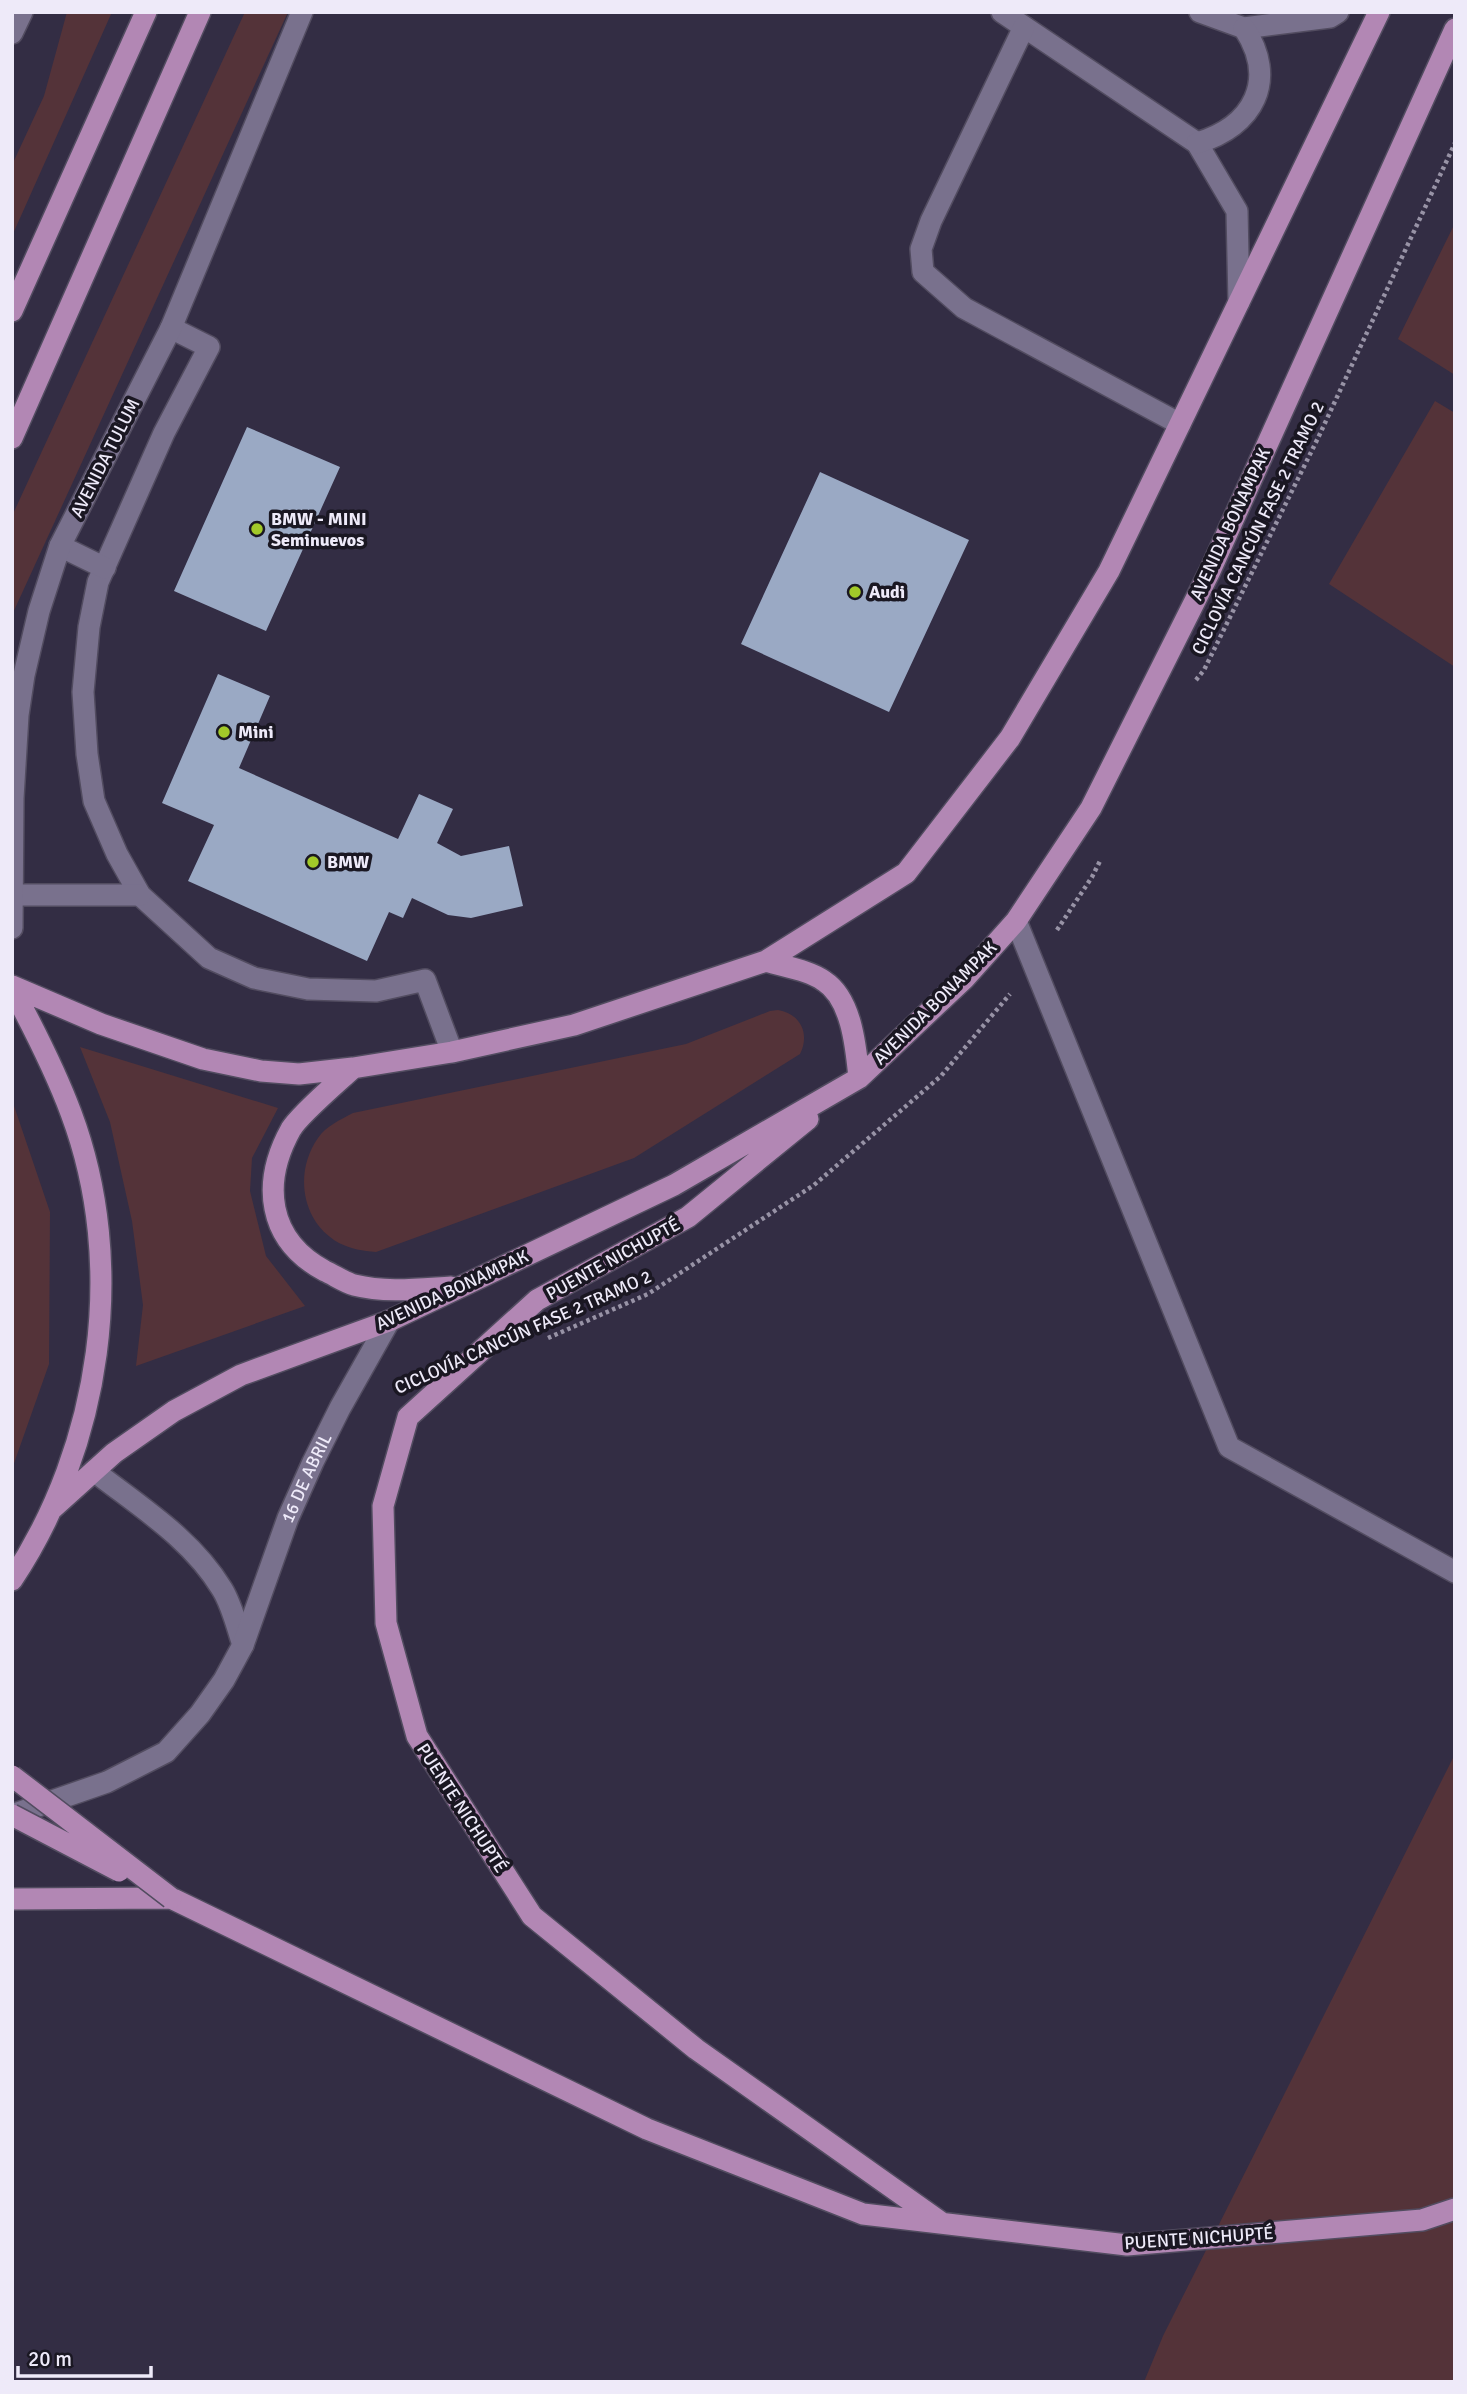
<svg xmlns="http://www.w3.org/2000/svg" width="1467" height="2394" viewBox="0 0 1467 2394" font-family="Signika,sans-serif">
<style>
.green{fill:#543339}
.building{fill:#9aa9c4}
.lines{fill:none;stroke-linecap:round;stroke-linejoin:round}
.minor-casing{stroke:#524c60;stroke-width:24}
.major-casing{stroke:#524c60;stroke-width:24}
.path{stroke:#9893a6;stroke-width:4.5;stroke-dasharray:3.5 3.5;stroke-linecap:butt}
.minor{stroke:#79718d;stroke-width:21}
.major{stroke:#b287b4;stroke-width:21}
.major-bridge-casing{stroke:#524c60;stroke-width:24;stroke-linecap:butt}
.major-bridge{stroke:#b287b4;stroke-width:21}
.poi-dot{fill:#a2c929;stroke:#1a1722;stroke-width:2.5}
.labels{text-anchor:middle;stroke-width:7;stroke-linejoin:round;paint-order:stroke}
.street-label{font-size:18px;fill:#eeeaf9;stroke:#1a1722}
.poi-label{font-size:18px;font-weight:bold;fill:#eeeaf9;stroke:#1a1722;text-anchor:start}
</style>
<rect width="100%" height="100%" fill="#332d44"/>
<!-- green -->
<path class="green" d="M 67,12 L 112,12 L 12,236 L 12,165 L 44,96 Z
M 245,12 L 288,12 L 12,615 L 12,516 Z
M 1455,223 L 1455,375 L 1398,339 Z
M 1435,401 L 1455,413 L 1455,667 L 1329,584 Z
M 778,1010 C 801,1014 810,1034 800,1054 L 634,1158 L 376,1252 C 363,1251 351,1249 339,1243 C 301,1222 294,1172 318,1138 C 326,1126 340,1120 353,1113 L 686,1044 L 770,1011 Z
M 80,1047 L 278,1108 L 252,1158 L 250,1191 L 266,1256 L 305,1306 L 136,1366 L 143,1305 L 132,1221 L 110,1122 Z
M 12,1100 L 50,1212 L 49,1364 L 12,1469 Z
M 1455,1754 L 1455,2382 L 1144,2382 L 1163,2336 Z"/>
<!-- building -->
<path class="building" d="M 247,427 L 340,467 L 266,631 L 174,591 Z
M 820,472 L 969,540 L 889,712 L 741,644 Z
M 218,674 L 270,696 L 239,768 L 398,839 L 419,794 L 453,809 L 437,843 L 461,856 L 509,846 L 523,906 L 471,918 L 448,915 L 412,898 L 403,918 L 389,912 L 367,961 L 188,881 L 214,825 L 162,803 Z"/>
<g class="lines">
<defs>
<g id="minor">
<path d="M 1002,12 L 1197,143 L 1237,211 L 1239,302"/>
<path d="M 1200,12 L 1244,28 L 1330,17 L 1338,12"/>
<path d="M 1024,27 L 931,221 L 921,249 L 923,272 L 964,308 L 1180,424"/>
<path d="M 12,33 L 22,12"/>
<path d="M 1197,143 C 1254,126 1278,80 1244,28"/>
<path d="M 171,328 L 209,347 L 164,433 L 98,582 L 89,627 L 83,692 L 87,754 L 94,801 L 117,854 L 140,895 L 209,958 L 254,978 L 308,989 L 376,991 L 425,980 L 452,1052"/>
<path d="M 60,546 L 105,568"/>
<path d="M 13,895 L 140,895"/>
<path d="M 1016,921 L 1229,1447 L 1455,1572"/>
<path d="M 12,928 L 13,798 L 18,715 L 24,675 L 39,611 L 60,546 L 171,328 L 302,12"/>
<path d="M 94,1471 C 140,1507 191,1538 222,1589 C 232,1605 237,1627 243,1645"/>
<path id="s1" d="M 12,1815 L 107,1782 L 166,1752 L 200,1714 L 224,1680 L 243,1645 L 288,1518 L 313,1462 L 340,1408 L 389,1321"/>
</g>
<path id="major" d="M 12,311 L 146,12
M 12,438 L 200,12
M 766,961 C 785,967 809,970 824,981 C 852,999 856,1048 859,1078
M 12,986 L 101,1024 L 203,1059 L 261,1071 L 299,1074 L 353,1068 L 452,1052 L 574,1025 L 766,961 L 906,873 L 1010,738 L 1109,571 L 1379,12
M 12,988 C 34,1029 55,1070 71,1113 C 128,1265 101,1446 12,1580
M 353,1068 C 338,1082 300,1114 291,1129 C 261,1183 267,1240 325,1271 C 334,1275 344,1282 354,1285 C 386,1293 418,1289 451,1287
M 808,1119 L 688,1217 L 537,1300 L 408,1417 L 383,1506 L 386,1623 L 417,1736 L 532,1916 L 696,2049 L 942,2223
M 53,1508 L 114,1453 L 174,1411 L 241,1375 L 389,1321 L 674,1185 L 859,1078 L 965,978 L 1016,921 L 1091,808 L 1210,571 L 1455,29
M 12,1899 L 171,1898 L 647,2129 L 863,2214 L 1127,2245 L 1422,2220 L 1455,2209"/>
</defs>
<!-- minor casing -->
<use href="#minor" class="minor-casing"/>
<!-- major casing -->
<use href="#major" class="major-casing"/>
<!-- path -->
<path class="path" d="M 1196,680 L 1204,670 L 1318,438 L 1455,143
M 1057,930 L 1092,877 L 1100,861
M 548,1338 L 648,1294 L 814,1185 L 941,1076 L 1010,994"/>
<!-- minor -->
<use href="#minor" class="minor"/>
<!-- major -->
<use href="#major" class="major"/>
<defs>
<path id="major-bridge" d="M 12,1776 L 171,1898
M 12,1815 L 119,1871"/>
</defs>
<!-- major-bridge casing -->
<use href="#major-bridge" class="major-bridge-casing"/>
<!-- major-bridge -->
<use href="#major-bridge" class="major-bridge"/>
</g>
<!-- markers -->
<g class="poi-dot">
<circle cx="257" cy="529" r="7"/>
<circle cx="855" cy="592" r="7"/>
<circle cx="224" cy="732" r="7"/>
<circle cx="313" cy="862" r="7"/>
</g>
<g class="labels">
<!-- street labels -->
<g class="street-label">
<text transform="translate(105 458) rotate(-63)" y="6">AVENIDA TULUM</text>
<text transform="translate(1230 524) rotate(-65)" y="6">AVENIDA BONAMPAK</text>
<text transform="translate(1258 528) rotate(-64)" y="6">CICLOVÍA CANCÚN FASE 2 TRAMO 2</text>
<text transform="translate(935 1003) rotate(-45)" y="6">AVENIDA BONAMPAK</text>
<text transform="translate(613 1259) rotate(-29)" y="6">PUENTE NICHUPTÉ</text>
<text transform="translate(452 1290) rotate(-25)" y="6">AVENIDA BONAMPAK</text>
<text transform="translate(523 1332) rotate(-24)" y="6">CICLOVÍA CANCÚN FASE 2 TRAMO 2</text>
<text dy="6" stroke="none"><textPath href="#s1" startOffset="478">16 DE ABRIL</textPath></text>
<text transform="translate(462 1808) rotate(57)" y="6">PUENTE NICHUPTÉ</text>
<text transform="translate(1199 2238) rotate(-4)" y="6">PUENTE NICHUPTÉ</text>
</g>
<!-- poi labels -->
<g class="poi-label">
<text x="271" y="525">BMW - MINI<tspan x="271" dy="21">Seminuevos</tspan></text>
<text x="869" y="598">Audi</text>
<text x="238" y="738">Mini</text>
<text x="327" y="868">BMW</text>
</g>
</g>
<!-- border -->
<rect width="1467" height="2394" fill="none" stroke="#eeeaf9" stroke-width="28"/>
<!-- scale -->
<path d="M18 2366v10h133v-10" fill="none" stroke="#eeeaf9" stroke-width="3.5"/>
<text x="28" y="2366" font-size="21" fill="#eeeaf9" stroke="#1a1722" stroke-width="5" paint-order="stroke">20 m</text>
</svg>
